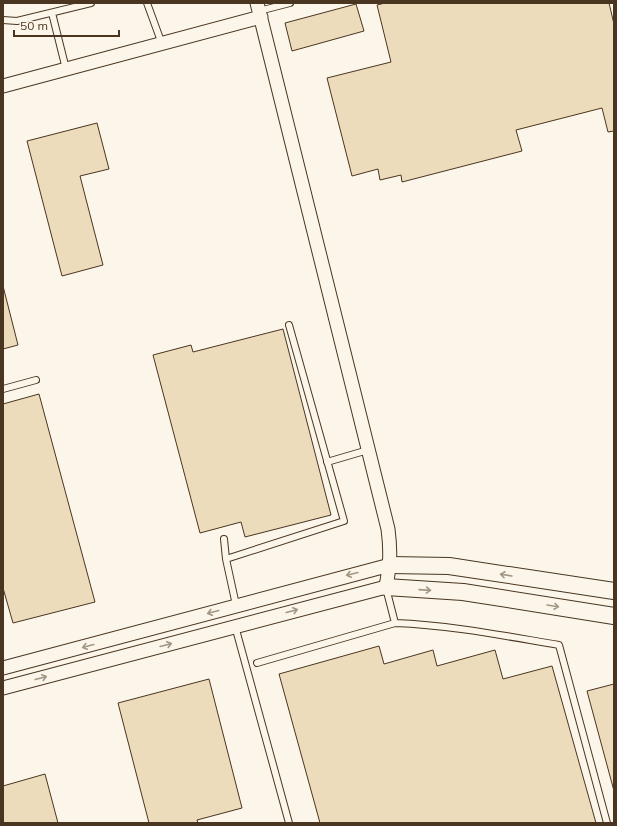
<svg xmlns="http://www.w3.org/2000/svg" width="617" height="826" viewBox="0 0 617 826" font-family="Mulish,sans-serif">
<style>
.building{fill:#ecdcbc;stroke:#4a3520}
.lines{fill:none;stroke-linecap:round;stroke-linejoin:round}
.service-casing{stroke:#4a3520;stroke-width:8}
.minor-casing{stroke:#4a3520;stroke-width:15}
.tertiary-casing{stroke:#4a3520;stroke-width:18}
.service{stroke:#fbf6e9;stroke-width:6}
.minor{stroke:#fbf6e9;stroke-width:13}
.tertiary{stroke:#fbf6e9;stroke-width:16}
.oneway{stroke:#a29684}
</style>
<rect width="100%" height="100%" fill="#fbf6e9"/>
<!-- building -->
<path class="building" d="M 385,3 L 609,3 L 614,24 L 614,131 L 608,132 L 602,108 L 516,130 L 522,151 L 402,182 L 401,175 L 380,180 L 378,169 L 352,176 L 327,78 L 391,62 L 377,5 Z
M 356,4 L 364,31 L 292,51 L 285,23 Z
M 97,123 L 109,169 L 80,176 L 103,265 L 62,276 L 27,141 Z
M 3,286 L 18,345 L 3,349 Z
M 283,329 L 331,515 L 245,537 L 241,522 L 200,533 L 153,355 L 191,345 L 193,352 Z
M 39,394 L 95,602 L 13,623 L 3,588 L 3,404 Z
M 379,646 L 384,664 L 433,650 L 437,666 L 495,650 L 503,679 L 552,666 L 596,823 L 320,823 L 279,674 Z
M 209,679 L 242,808 L 197,820 L 198,823 L 149,823 L 118,703 Z
M 614,684 L 614,791 L 587,691 Z
M 45,774 L 58,823 L 3,823 L 3,786 Z"/>
<g class="lines">
<defs>
<path id="service" d="M 147,3 L 162,44
M 259,11 L 290,3
M 52,13 L 66,69
M 3,20 L 17,21 L 91,3
M 3,389 L 36,380
M 327,462 L 368,450
M 224,539 L 226,559 L 236,605
M 226,559 L 344,521 L 289,325
M 386,588 L 395,623
M 235,626 L 289,823
M 257,663 L 395,623 C 450,625 505,636 559,645 L 607,823"/>
<path id="minor" d="M 3,86 L 261,17
M 3,668 L 390,565
M 3,688 L 386,587 C 390,564 391,552 388,529 L 257,3"/>
<path id="tertiary" d="M 390,565 L 449,566 L 614,591
M 386,587 L 463,592 L 614,616"/>
</defs>
<!-- service casing -->
<use href="#service" class="service-casing"/>
<!-- minor casing -->
<use href="#minor" class="minor-casing"/>
<!-- tertiary casing -->
<use href="#tertiary" class="tertiary-casing"/>
<!-- service -->
<use href="#service" class="service"/>
<!-- minor -->
<use href="#minor" class="minor"/>
<!-- tertiary -->
<use href="#tertiary" class="tertiary"/>
</g>
<!-- one-way arrows -->
<defs><path id="oneway-shaft" d="M-6 0H5M1.5-3L5.5 0L1.5 3" fill="none" stroke-width="1.6" stroke-linecap="round" stroke-linejoin="round"/></defs>
<g class="oneway">
<use href="#oneway-shaft" transform="translate(352 574) rotate(166)"/>
<use href="#oneway-shaft" transform="translate(506 575) rotate(-171)"/>
<use href="#oneway-shaft" transform="translate(425 590) rotate(4)"/>
<use href="#oneway-shaft" transform="translate(553 606) rotate(9)"/>
<use href="#oneway-shaft" transform="translate(292 611) rotate(-15)"/>
<use href="#oneway-shaft" transform="translate(213 612) rotate(165)"/>
<use href="#oneway-shaft" transform="translate(166 645) rotate(-15)"/>
<use href="#oneway-shaft" transform="translate(88 646) rotate(165)"/>
<use href="#oneway-shaft" transform="translate(41 678) rotate(-15)"/>
</g>
<!-- border -->
<rect width="617" height="826" fill="none" stroke="#4a3520" stroke-width="8"/>
<!-- scale -->
<path d="M14 30v6h105v-6" fill="none" stroke="#4a3520" stroke-width="2"/>
<text x="20" y="30" font-size="12" fill="#4a3520" stroke="#fbf6e9" stroke-width="3" paint-order="stroke">50 m</text>
</svg>
